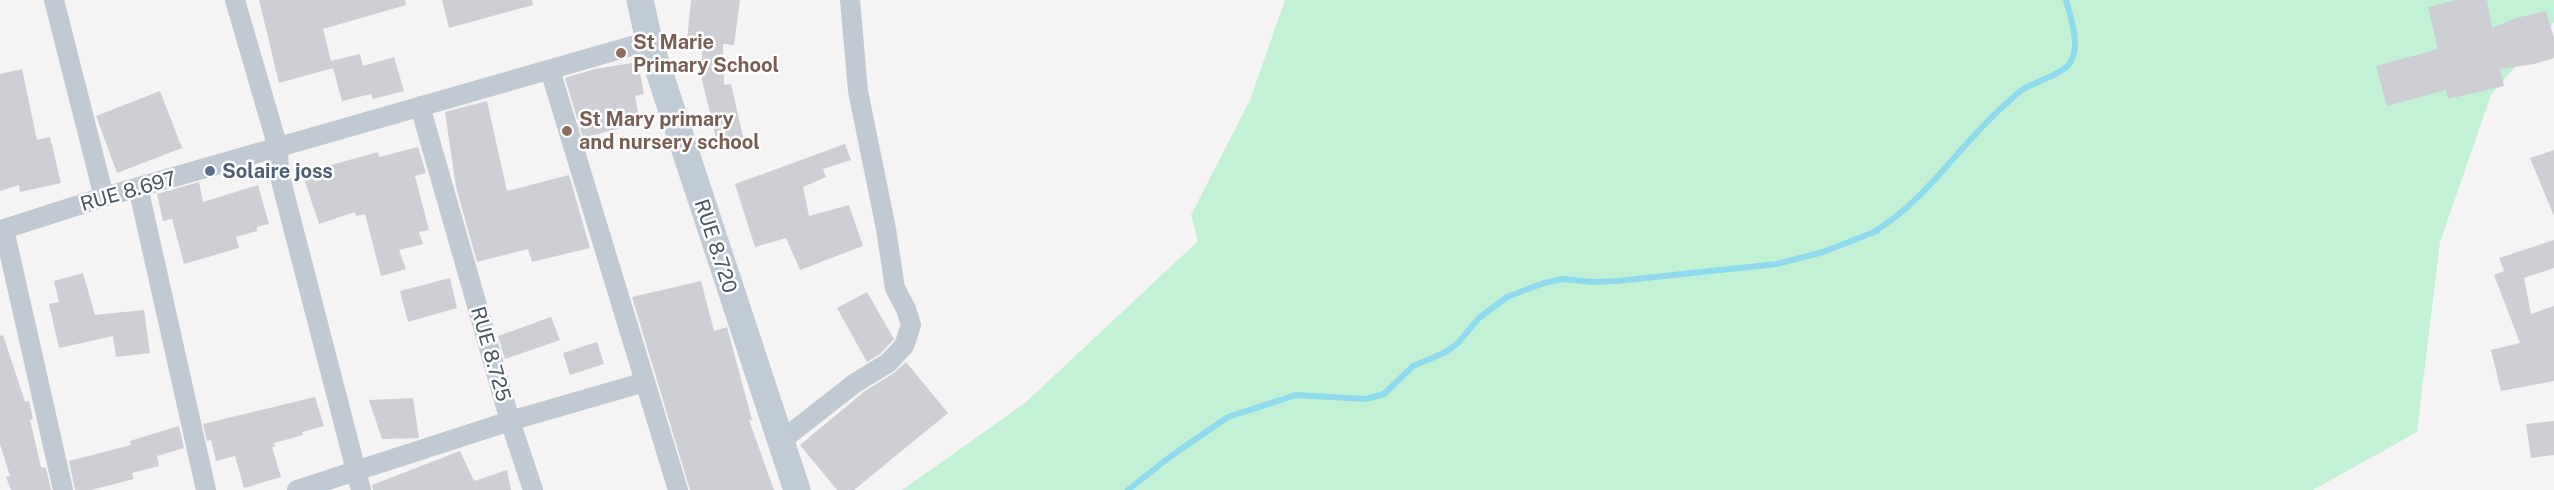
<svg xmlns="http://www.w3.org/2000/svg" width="2554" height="490" viewBox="0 0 2554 490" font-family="'Public Sans',sans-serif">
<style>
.green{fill:#c3f1d5}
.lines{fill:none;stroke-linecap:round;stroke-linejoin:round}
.stream{stroke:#90daee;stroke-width:6}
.building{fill:#cdcfd5}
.street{stroke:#c1cad2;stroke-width:20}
.secondary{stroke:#c1cbd6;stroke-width:27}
.education-dot{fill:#8d6e63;stroke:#fff;stroke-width:2}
.service-dot{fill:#5c6f8a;stroke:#fff;stroke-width:2}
.labels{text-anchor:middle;stroke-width:5;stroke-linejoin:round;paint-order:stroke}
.education-label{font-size:20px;font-weight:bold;fill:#785e54;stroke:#fff;text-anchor:start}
.service-label{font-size:20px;font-weight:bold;fill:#4e5e75;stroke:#fff;text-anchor:start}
.street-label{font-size:20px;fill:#4a5661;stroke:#fff}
</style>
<rect width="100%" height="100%" fill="#f5f3f3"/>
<!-- green -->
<path class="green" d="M 1285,0 L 2554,0 L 2554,22 L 2491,95 L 2440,242 L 2417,432 L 2313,490 L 902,490 L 1025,403 L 1198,241 L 1191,215 L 1250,100 Z"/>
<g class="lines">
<!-- stream -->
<path class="stream" d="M 1128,490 L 1171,456 L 1228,417 L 1296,395 L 1366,399 L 1384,394 L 1413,366 L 1444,353 L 1457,344 L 1479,318 L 1507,297 L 1544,283 L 1563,279 L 1594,282 L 1617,281 L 1777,264 L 1823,252 L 1877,231 L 1872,233 C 1928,200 1960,143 2008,102 C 2013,98 2017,93 2022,90 C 2034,82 2063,74 2070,63 C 2081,45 2071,19 2066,0"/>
</g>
<!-- building -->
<path class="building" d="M 259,0 L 405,0 L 406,5 L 323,29 L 331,61 L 360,54 L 363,66 L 394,57 L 404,91 L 373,99 L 371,94 L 342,101 L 333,68 L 279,83 Z
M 442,0 L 532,0 L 533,5 L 449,28 Z
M 691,0 L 740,0 L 734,45 L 723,44 L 724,85 L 731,84 L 745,145 L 719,151 L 702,80 L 702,42 L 687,40 Z
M 2456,0 L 2487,0 L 2492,28 L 2516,18 L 2546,11 L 2554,38 L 2554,58 L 2534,64 L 2500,69 L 2504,86 L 2448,99 L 2446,90 L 2387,106 L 2376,66 L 2438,49 L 2428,7 Z
M 638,62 L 644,94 L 635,96 L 640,123 L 583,138 L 565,78 L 595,69 Z
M 22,69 L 37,140 L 50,137 L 61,183 L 20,192 L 19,185 L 0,191 L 0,74 Z
M 160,91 L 182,148 L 117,173 L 96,116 Z
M 487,101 L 507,191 L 569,175 L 590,248 L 532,262 L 528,249 L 477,262 L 456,187 L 445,112 Z
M 845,144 L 851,160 L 823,169 L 826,177 L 803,187 L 809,216 L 849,205 L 863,246 L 800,270 L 786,238 L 755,247 L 735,184 Z
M 418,147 L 426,173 L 415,176 L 429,230 L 419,232 L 423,244 L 399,250 L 406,269 L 381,276 L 365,214 L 356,216 L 355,212 L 319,224 L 302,173 L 378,152 L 379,157 Z
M 2554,150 L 2554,216 L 2530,158 Z
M 199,182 L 203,202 L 258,185 L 269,224 L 257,227 L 257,231 L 236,237 L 239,248 L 184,264 L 172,219 L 163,221 L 157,194 Z
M 2554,240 L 2554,268 L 2524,278 L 2531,314 L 2554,306 L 2554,381 L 2501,391 L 2491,350 L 2520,343 L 2494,275 L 2504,271 L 2499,258 Z
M 83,273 L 95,315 L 144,310 L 150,353 L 116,357 L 113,336 L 59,348 L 49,304 L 59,302 L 54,281 Z
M 450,278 L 457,308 L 408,322 L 400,291 Z
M 701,281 L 714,331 L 727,327 L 752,420 L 749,420 L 774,490 L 690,490 L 632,297 Z
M 867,292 L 894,339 L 880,354 L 867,362 L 837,308 Z
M 551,317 L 560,340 L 505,359 L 498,336 Z
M 3,335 L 25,402 L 29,401 L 33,419 L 30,420 L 41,467 L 46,468 L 51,490 L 11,490 L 6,477 L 10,476 L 0,444 L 0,336 Z
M 597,342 L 604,364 L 570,375 L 563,353 Z
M 906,362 L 948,413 L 854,490 L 837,490 L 800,445 L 865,391 L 894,373 Z
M 315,397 L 324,426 L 302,432 L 303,435 L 274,443 L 275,447 L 272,447 L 281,477 L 244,488 L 235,456 L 216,461 L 211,440 L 207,441 L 203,424 Z
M 413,398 L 419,438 L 382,439 L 369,400 Z
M 2554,421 L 2554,455 L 2531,458 L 2526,424 Z
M 179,426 L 184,448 L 157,456 L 159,466 L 132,473 L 134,479 L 91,490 L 75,490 L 69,461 L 131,445 L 130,441 Z
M 460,451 L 474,481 L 507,470 L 511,490 L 373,490 L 372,485 Z"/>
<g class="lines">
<!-- street -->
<path class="street" d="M 54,0 L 104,197
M 235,0 L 278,148 L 279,173 L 361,490
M 550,70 L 678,490
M 138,187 L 206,490
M 781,441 L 855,383 L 888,363 L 904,346 L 911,325 L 906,309 L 895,288 L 886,229 L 858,91 L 850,0
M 63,490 L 4,229 L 104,197 L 649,41
M 297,490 L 510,421 L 420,106
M 533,490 L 510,421 L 645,382"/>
<!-- secondary -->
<path class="secondary" d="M 640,0 L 649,41 L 797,490"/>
</g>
<!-- markers -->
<g class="education-dot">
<circle cx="621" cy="53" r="6"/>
<circle cx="567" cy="131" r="6"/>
</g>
<circle class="service-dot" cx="210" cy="171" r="6"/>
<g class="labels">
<!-- education labels -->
<g class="education-label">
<text x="633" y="49">St Marie<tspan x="633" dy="23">Primary School</tspan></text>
<text x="579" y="126">St Mary primary<tspan x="579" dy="23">and nursery school</tspan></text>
</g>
<!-- service labels -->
<g class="service-label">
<text x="222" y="178">Solaire joss</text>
</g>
<!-- street labels -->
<g class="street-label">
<text transform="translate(128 191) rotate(-16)" y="7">RUE 8.697</text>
<text transform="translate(716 246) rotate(72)" y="7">RUE 8.720</text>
<text transform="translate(491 354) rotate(74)" y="7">RUE 8.725</text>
</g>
</g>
</svg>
